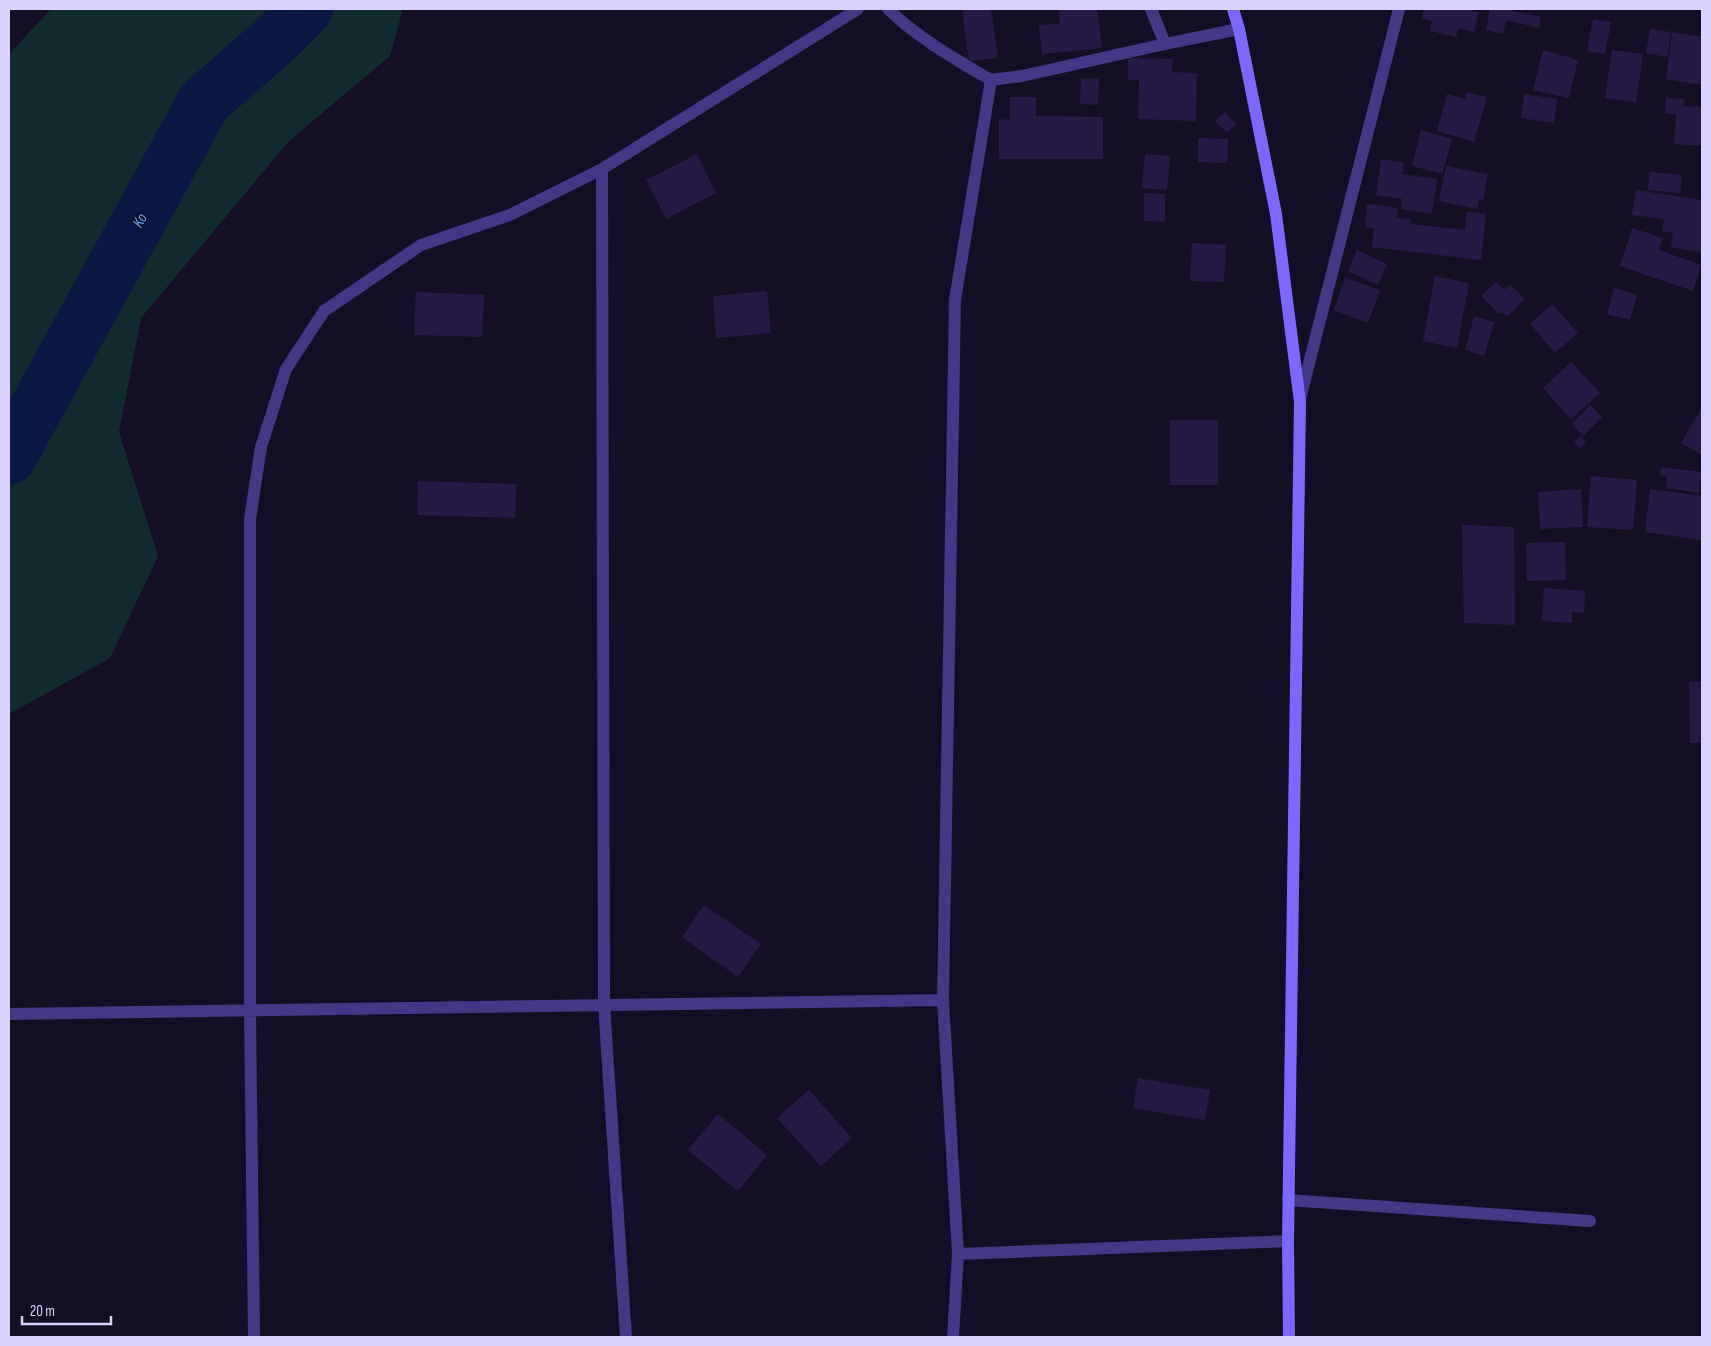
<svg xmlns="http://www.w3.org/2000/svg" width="1711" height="1346" viewBox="0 0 1711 1346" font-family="'Sofia Sans Condensed',sans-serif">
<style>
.green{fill:#112c2e}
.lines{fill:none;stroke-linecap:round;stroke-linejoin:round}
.river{stroke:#081743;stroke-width:54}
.building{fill:#271946}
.lane{stroke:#433885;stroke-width:12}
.street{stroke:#433885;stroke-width:12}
.secondary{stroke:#7c68ff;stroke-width:12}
.labels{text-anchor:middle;stroke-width:4;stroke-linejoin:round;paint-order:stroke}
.water-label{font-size:16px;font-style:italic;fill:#5fa4ff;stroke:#140e24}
</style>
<rect width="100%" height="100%" fill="#140e24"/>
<!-- green -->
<path class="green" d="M 51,9 L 403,9 L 390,56 L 289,141 L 141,318 L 119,432 L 158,556 L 110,658 L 9,714 L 9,54 Z"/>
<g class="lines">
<!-- river -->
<path class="river" d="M 9,458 L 204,102 L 277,38 L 306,9"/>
</g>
<!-- building -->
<path class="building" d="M 962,9 L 991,9 L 998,58 L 969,61 Z
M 1058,9 L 1097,9 L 1102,48 L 1042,54 L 1039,25 L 1060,23 Z
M 1424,9 L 1464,9 L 1479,12 L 1474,32 L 1458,28 L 1456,37 L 1430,31 L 1432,21 L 1422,18 Z
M 1490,9 L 1505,9 L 1541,17 L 1539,28 L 1506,20 L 1503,34 L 1486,30 Z
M 1593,19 L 1611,22 L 1605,54 L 1587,51 Z
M 1650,29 L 1671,32 L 1667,57 L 1646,53 Z
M 1672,32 L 1702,37 L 1702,85 L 1666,79 Z
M 1543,50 L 1578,60 L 1569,98 L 1533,90 Z
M 1612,50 L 1643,54 L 1636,103 L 1605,98 Z
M 1128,58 L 1173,59 L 1172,72 L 1197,73 L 1196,121 L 1138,119 L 1139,80 L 1128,80 Z
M 1081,78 L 1099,79 L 1098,105 L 1080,104 Z
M 1467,92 L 1487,97 L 1474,142 L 1437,131 L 1447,94 L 1465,99 Z
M 1524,94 L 1557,99 L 1554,123 L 1521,118 Z
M 1010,97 L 1036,97 L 1036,116 L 1103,117 L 1103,159 L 999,159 L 999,120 L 1010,119 Z
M 1666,98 L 1684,99 L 1683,106 L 1702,107 L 1702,146 L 1674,144 L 1676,114 L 1665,113 Z
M 1225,112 L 1236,124 L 1227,133 L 1215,121 Z
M 1421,130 L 1452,139 L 1442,174 L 1412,166 Z
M 1198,138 L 1228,139 L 1227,163 L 1198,162 Z
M 697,154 L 716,193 L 666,219 L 646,180 Z
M 1145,154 L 1170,156 L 1167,190 L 1142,188 Z
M 1381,159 L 1404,163 L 1402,174 L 1437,179 L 1432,214 L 1401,209 L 1402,199 L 1376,195 Z
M 1446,166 L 1488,174 L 1483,200 L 1479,199 L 1477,209 L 1439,201 Z
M 1649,172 L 1682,175 L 1680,193 L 1648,190 Z
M 1636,190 L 1702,200 L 1702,252 L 1671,247 L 1673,233 L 1662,231 L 1664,219 L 1632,215 Z
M 1144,193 L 1165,194 L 1165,222 L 1144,221 Z
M 1367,204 L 1398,208 L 1397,218 L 1411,219 L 1411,224 L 1465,230 L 1467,212 L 1486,214 L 1481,260 L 1372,247 L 1374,228 L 1365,227 Z
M 1632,228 L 1663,238 L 1659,250 L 1701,265 L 1693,291 L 1620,266 Z
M 1192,243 L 1226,245 L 1224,282 L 1190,281 Z
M 1357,250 L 1387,264 L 1378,285 L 1348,271 Z
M 1435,276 L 1469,283 L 1457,348 L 1423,341 Z
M 1345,278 L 1380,290 L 1368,323 L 1334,310 Z
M 1496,282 L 1504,290 L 1510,284 L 1525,299 L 1507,317 L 1502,312 L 1499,314 L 1481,296 Z
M 1614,288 L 1637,295 L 1630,320 L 1607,314 Z
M 767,291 L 771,333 L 716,338 L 713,296 Z
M 416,292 L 484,295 L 482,337 L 414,335 Z
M 1552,304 L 1578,333 L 1555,353 L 1530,324 Z
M 1474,316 L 1494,322 L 1484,356 L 1465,350 Z
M 1571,362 L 1600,393 L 1571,419 L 1543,388 Z
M 1590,405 L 1602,417 L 1583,436 L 1572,424 Z
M 1702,407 L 1702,455 L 1681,443 Z
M 1170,420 L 1218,420 L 1218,485 L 1170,485 Z
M 1581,436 L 1586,443 L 1580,449 L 1574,442 Z
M 1661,467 L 1702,472 L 1699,493 L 1666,488 L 1667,476 L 1660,475 Z
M 1591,476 L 1637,480 L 1633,530 L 1587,527 Z
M 418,481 L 516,484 L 515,518 L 417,515 Z
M 1581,489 L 1583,527 L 1540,529 L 1538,492 Z
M 1650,489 L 1702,496 L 1701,540 L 1645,532 Z
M 1462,525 L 1514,527 L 1515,625 L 1464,623 Z
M 1565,542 L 1566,580 L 1527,581 L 1526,543 Z
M 1544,588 L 1585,591 L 1584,613 L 1572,612 L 1572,623 L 1542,621 Z
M 1702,681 L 1702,743 L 1690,743 L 1689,682 Z
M 704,905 L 761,944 L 738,977 L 682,937 Z
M 1138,1078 L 1210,1090 L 1205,1120 L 1133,1108 Z
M 809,1090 L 852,1138 L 821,1166 L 777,1118 Z
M 718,1114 L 767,1155 L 738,1191 L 688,1150 Z"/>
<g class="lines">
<!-- lane -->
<path class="lane" d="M 1151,9 L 1165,44"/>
<!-- street -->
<path class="street" d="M 888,9 C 918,38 955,59 991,80
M 602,169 L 604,1004 L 626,1337
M 1300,399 L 1399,9
M 9,1014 L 943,1000
M 1288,1200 L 1590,1221
M 958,1254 L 1288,1241
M 254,1337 L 250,1011 L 250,519 L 261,447 L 286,369 L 324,311 L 421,245 L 510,215 L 602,169 L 858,9
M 953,1337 L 958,1254 L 943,1000 L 955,300 L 991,80 L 1022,76 L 1165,44 L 1239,29"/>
<!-- secondary -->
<path class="secondary" d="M 1233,9 L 1239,29 L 1276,214 L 1300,402 L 1288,1241 L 1289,1337"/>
</g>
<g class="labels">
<!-- water labels -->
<g class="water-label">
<text transform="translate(139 220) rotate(-61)" y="6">Ko</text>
</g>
</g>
<!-- border -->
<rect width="1711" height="1346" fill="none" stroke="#dbd1ff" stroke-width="20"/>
<!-- scale -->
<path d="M22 1316v8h89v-8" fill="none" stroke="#dbd1ff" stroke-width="2.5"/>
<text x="30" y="1316" font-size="15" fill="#dbd1ff" stroke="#140e24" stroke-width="4" paint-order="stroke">20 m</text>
</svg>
